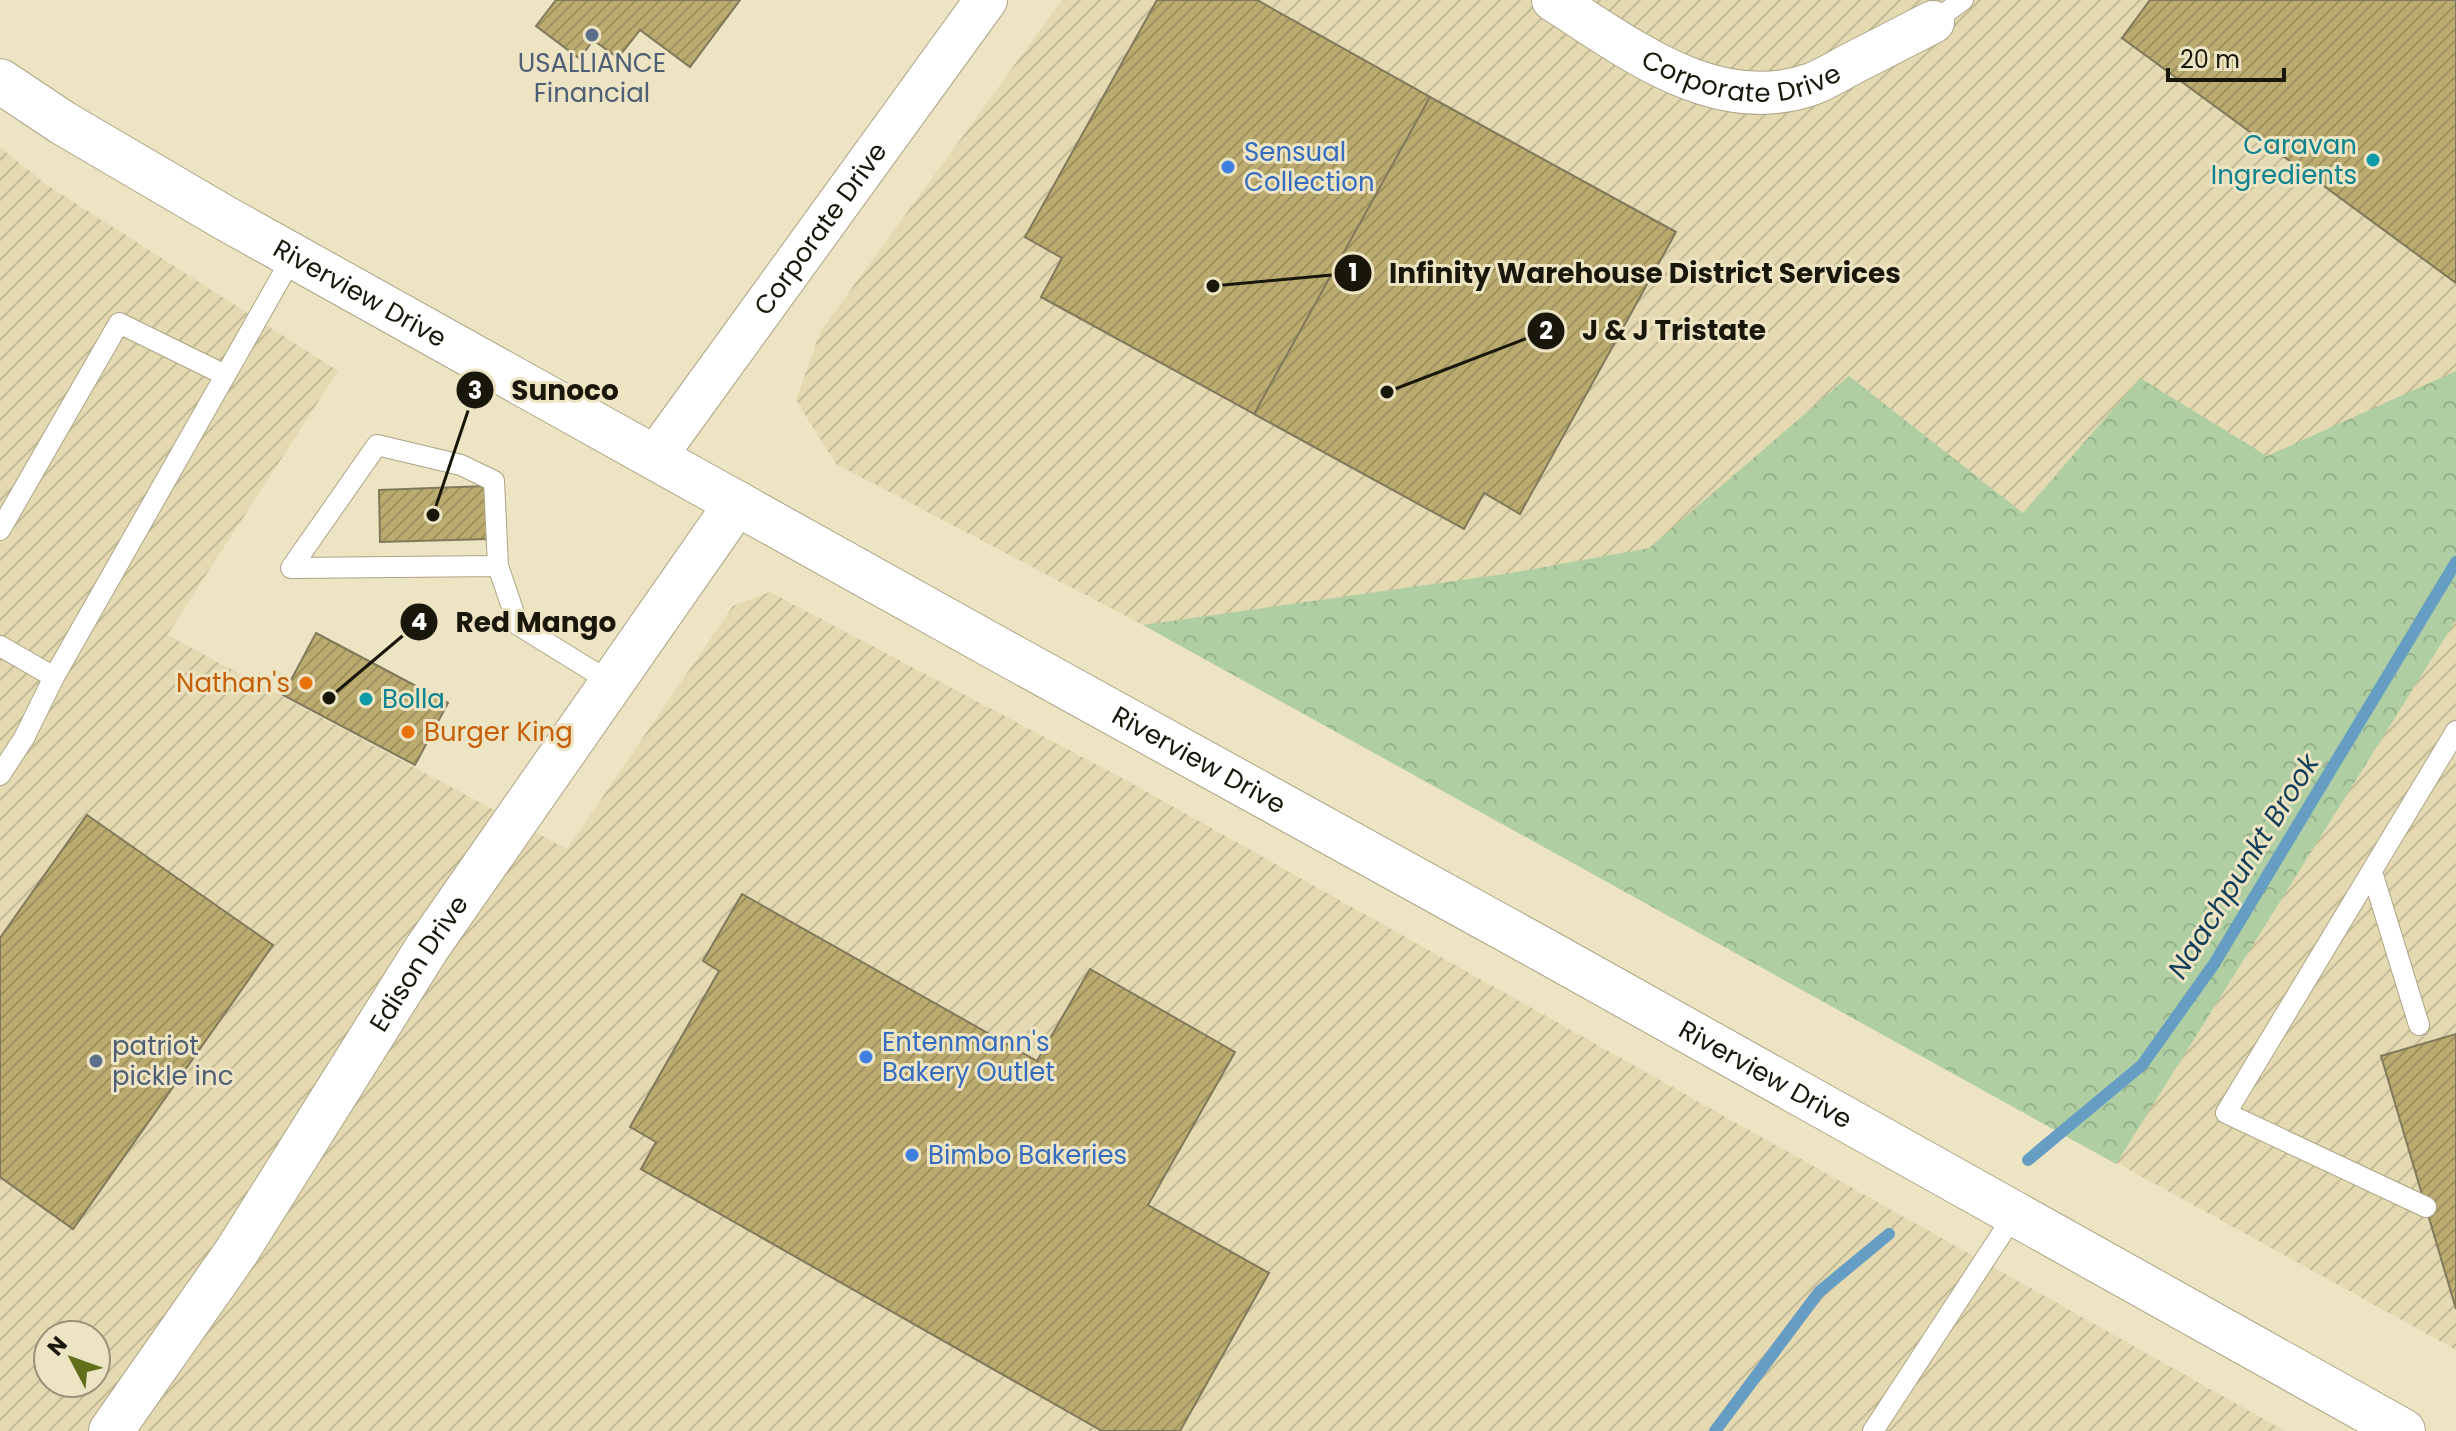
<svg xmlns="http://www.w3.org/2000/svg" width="2456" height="1431" viewBox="0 0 2456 1431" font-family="Poppins,sans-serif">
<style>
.industrial{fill:url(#industrial-furrows);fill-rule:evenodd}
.forest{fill:url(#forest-crowns)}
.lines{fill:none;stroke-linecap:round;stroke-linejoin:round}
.stream{stroke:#669dc3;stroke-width:12}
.building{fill:url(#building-hatch);stroke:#81795b;stroke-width:2}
.lane-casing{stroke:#aca484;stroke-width:22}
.street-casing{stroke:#aca484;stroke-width:44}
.secondary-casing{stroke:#aca484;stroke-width:46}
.primary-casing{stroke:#aca484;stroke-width:46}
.lane{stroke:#fff;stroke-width:20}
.street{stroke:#fff;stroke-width:42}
.secondary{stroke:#fff;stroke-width:44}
.primary{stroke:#fff;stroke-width:44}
.service-dot{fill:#5c6f8a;stroke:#ede4c3;stroke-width:3}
.culture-dot{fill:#0f9aa8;stroke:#ede4c3;stroke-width:3}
.shop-dot{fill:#3f7fe0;stroke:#ede4c3;stroke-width:3}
.food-dot{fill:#e8710a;stroke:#ede4c3;stroke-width:3}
.labels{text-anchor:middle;stroke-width:6;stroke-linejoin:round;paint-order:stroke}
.street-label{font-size:26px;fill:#19160a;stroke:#ede4c3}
.service-label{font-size:26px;fill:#4e5e75;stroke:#ede4c3}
.culture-label{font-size:26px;fill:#0d838f;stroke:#ede4c3;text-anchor:end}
.shop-label{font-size:26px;fill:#366cbe;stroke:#ede4c3;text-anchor:start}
.food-label{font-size:26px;fill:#c56008;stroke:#ede4c3;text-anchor:end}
.water-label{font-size:28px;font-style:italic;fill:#133e59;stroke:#ede4c3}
.leader{fill:none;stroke:#19160a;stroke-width:3}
.callout-dot{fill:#19160a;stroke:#ede4c3;stroke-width:3}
.mark-label{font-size:24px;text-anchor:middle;font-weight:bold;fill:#fff}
.callout-label{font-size:28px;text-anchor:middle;font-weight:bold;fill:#19160a;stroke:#ede4c3;stroke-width:6;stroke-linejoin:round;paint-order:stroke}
</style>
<defs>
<pattern id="industrial-furrows" width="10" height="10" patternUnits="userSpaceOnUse" patternTransform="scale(2)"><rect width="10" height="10" fill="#e4d9b1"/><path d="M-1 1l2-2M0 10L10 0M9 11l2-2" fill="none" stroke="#c3ba97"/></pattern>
<pattern id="forest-crowns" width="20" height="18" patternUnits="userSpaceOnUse" patternTransform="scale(2)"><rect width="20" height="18" fill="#afcfa3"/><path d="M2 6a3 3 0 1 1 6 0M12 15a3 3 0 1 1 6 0" fill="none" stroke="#96b18b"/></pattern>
<pattern id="building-hatch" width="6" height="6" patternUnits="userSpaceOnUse" patternTransform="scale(2)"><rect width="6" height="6" fill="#bbab6f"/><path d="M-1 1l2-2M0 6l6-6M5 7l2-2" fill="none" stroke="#a0925f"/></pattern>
</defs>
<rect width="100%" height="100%" fill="#ede4c3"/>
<!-- industrial -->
<path class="industrial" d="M 1062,0 L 2456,0 L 2456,1350 L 1143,625 L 836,464 L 796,400 L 820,332 Z
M 0,147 L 44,183 L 338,371 L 167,635 L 567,849 L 733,606 L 770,592 L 1124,779 L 2285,1431 L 0,1431 ZM 48,1335 L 96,1335 L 96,1383 L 48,1383 Z"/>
<!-- forest -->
<path class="forest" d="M 2456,371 L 2456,620 L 2116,1164 L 1143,625 L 1511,573 L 1649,548 L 1849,376 L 2023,513 L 2140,378 L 2267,456 Z"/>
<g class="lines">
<!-- stream -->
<path class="stream" d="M 2028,1160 L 2142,1065 L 2214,964 L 2456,562
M 1715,1431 L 1819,1292 L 1889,1234"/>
</g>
<!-- building -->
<path class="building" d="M 556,0 L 740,0 L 690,67 L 640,30 L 618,58 L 593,40 L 580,59 L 536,26 Z
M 1157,0 L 1257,0 L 1430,97 L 1254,414 L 1041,297 L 1062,258 L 1025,237 Z
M 2150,0 L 2456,0 L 2456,283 L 2122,38 Z
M 1430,97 L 1676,232 L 1520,514 L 1484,493 L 1464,529 L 1254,414 Z
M 486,486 L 488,539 L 380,542 L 379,490 Z
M 316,633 L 448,703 L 415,765 L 283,695 Z
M 87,815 L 273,945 L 73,1229 L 0,1177 L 0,938 Z
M 742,894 L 1037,1061 L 1090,969 L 1235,1052 L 1148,1205 L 1269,1273 L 1180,1431 L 1102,1431 L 641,1169 L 656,1142 L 630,1127 L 719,971 L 703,961 Z
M 2456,1034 L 2456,1309 L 2381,1056 Z"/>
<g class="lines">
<defs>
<path id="lane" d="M 1933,22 L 1963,0
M 0,530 L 119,323 L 225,375
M 498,566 L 291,568 L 377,445 L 461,465 L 494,481 L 498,566 L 518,625 L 612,683
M 0,646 L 54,677
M 0,775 L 24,738 L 54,677 L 293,256
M 2372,872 L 2419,1025
M 2426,1207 L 2226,1113 L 2456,731
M 1873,1431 L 2014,1215"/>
<g id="street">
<path id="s1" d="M 1553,0 C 1629,48 1716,118 1812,84 C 1825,79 1838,71 1851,64 C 1878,50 1906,36 1933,22"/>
<path id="s2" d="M 655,457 L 986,0"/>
</g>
<g id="secondary">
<path id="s3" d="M 111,1431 L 237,1251 L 427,948 L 737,503"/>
</g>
<g id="primary">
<path id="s4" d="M 0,81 L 63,123 L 225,218 L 998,649 L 1547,952 L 2403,1431"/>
</g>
</defs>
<!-- lane casing -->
<use href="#lane" class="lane-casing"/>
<!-- street casing -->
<use href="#street" class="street-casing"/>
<!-- secondary casing -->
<use href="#secondary" class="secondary-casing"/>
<!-- primary casing -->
<use href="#primary" class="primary-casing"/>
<!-- lane -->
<use href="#lane" class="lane"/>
<!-- street -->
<use href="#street" class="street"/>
<!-- secondary -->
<use href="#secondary" class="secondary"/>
<!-- primary -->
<use href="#primary" class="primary"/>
</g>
<!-- markers -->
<g class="service-dot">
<circle cx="592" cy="35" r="8"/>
<circle cx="96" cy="1061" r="8"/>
</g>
<g class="culture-dot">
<circle cx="2373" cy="160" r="8"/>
<circle cx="366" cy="699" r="8"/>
</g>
<g class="shop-dot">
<circle cx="1228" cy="167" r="8"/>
<circle cx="866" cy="1057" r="8"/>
<circle cx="912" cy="1155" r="8"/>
</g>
<g class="food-dot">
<circle cx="306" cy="683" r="8"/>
<circle cx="408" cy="732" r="8"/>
</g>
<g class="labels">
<!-- street labels -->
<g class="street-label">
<text dy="9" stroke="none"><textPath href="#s1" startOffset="210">Corporate Drive</textPath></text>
<text dy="9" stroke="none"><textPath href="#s2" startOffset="282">Corporate Drive</textPath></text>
<text dy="9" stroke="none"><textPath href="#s4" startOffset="418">Riverview Drive</textPath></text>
<text dy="9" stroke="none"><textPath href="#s4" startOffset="1378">Riverview Drive</textPath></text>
<text dy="9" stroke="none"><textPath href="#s3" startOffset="560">Edison Drive</textPath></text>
<text dy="9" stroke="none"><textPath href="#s4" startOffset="2026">Riverview Drive</textPath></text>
</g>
<!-- service labels -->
<g class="service-label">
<text x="592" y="72">USALLIANCE<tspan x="592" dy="30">Financial</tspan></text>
<text x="112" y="1055" text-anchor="start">patriot<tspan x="112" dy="30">pickle inc</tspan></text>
</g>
<!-- culture labels -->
<g class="culture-label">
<text x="2357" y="154">Caravan<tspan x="2357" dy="30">Ingredients</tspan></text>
<text x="382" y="708" text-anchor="start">Bolla</text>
</g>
<!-- shop labels -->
<g class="shop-label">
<text x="1244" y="161">Sensual<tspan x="1244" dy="30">Collection</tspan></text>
<text x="882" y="1051">Entenmann's<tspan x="882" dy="30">Bakery Outlet</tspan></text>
<text x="928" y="1164">Bimbo Bakeries</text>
</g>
<!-- food labels -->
<g class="food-label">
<text x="290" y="692">Nathan's</text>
<text x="424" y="741" text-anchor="start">Burger King</text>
</g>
<!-- water labels -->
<g class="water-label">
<text transform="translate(2243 866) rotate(-58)" y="10">Naachpunkt Brook</text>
</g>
</g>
<!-- callouts -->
<path class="leader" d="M1213 286L1353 273M1387 392L1546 331M433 515L475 390M329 698L419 622"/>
<g class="callout-dot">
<circle cx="1213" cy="286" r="8"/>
<circle cx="1387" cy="392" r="8"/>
<circle cx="433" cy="515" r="8"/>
<circle cx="329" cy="698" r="8"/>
<circle cx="1353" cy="273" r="20"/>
<circle cx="1546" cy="331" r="20"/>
<circle cx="475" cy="390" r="20"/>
<circle cx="419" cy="622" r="20"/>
</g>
<g class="mark-label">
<text x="1353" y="281">1</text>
<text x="1546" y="339">2</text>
<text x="475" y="399">3</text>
<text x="419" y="630">4</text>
</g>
<g class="callout-label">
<text x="1645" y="283">Infinity Warehouse District Services</text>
<text x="1674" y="340">J &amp; J Tristate</text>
<text x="565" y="400">Sunoco</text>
<text x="536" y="632">Red Mango</text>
</g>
<!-- north arrow -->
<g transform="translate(72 1359) rotate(311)"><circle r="38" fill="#ede4c3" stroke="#989279" stroke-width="2"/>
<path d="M0-6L14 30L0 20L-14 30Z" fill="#626f1a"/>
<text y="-12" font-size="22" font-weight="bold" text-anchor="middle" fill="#19160a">N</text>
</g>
<!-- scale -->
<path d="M2168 68v12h116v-12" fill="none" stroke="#19160a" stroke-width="4"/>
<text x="2180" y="68" font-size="24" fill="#19160a" stroke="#ede4c3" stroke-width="6" paint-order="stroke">20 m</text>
</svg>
